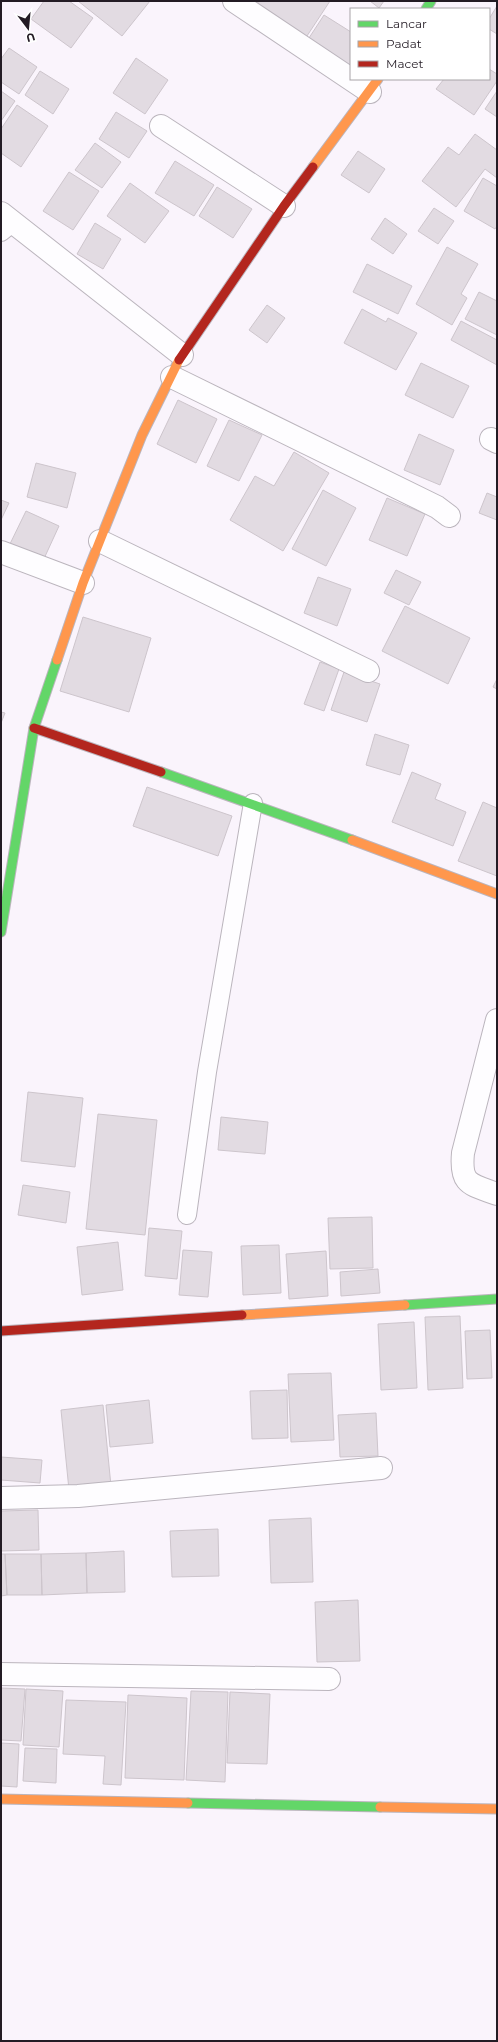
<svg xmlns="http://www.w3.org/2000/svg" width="498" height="2042" viewBox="0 0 498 2042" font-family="Montserrat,sans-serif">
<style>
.building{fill:#e2dbe2;stroke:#cdc5cc}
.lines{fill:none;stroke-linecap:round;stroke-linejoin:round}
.lane-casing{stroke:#bbb5bd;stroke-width:20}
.street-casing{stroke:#bbb5bd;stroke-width:24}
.fast-casing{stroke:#bbb5bd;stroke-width:11}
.slow-casing{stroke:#bbb5bd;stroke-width:11}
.jam-casing{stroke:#bbb5bd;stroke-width:11}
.lane{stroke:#fefdff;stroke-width:18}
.street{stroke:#fefdff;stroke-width:22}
.fast{stroke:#63d668;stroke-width:9}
.slow{stroke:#ff974d;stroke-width:9}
.jam{stroke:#b3261e;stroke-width:9}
</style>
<rect width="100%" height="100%" fill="#faf4fc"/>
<!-- building -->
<path class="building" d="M 44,1 L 69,1 L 93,18 L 71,48 L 31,19 Z
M 78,1 L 150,1 L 122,36 Z
M 259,1 L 330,1 L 303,42 L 253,10 Z
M 370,1 L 384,1 L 379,8 Z
M 497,6 L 497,34 L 489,29 L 489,19 Z
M 324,15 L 351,32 L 351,70 L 307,41 Z
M 9,48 L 37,67 L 19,94 L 1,82 L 1,59 Z
M 136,58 L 168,80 L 145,114 L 113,93 Z
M 489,69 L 497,74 L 497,81 L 474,115 L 436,89 L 444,79 L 489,79 Z
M 40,71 L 69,89 L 53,114 L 25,95 Z
M 1,91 L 15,101 L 1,121 Z
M 497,91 L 497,117 L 485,109 Z
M 17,105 L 48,126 L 21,167 L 1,153 L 1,129 Z
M 116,112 L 147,131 L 129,158 L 99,139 Z
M 475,134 L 497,150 L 497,178 L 485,169 L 456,207 L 422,181 L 448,147 L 459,155 Z
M 95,143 L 121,162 L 102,188 L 75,170 Z
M 358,151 L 385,169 L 369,193 L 341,175 Z
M 175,161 L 214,185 L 194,216 L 155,193 Z
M 69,172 L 99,191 L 73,230 L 43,211 Z
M 483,178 L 497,186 L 497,226 L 495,229 L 464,211 Z
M 130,183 L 169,211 L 145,243 L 107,216 Z
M 217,187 L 252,209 L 233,238 L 199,216 Z
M 434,208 L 454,221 L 438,244 L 418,231 Z
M 385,218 L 407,234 L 393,254 L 371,239 Z
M 95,223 L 121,239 L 103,269 L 77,254 Z
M 447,247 L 478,264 L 461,294 L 467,298 L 452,325 L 416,304 Z
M 367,264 L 412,286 L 398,314 L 353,292 Z
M 479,292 L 497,301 L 497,335 L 465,319 Z
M 267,305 L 285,318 L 267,343 L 249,330 Z
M 362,309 L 386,322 L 388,318 L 417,333 L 396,370 L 344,343 Z
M 461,321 L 497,340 L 497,365 L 451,340 Z
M 421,363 L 469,386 L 453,418 L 405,395 Z
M 178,400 L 217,419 L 196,463 L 157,444 Z
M 229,420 L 262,435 L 239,481 L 207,466 Z
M 419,434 L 454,450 L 440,485 L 404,470 Z
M 294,452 L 329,473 L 283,551 L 230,520 L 255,476 L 274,486 Z
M 36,463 L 76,473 L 67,508 L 27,497 Z
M 323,490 L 356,508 L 326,566 L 292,549 Z
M 487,493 L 497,497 L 497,520 L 479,513 Z
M 387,498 L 425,514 L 407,556 L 369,540 Z
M 1,500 L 9,503 L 1,520 Z
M 26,511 L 59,526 L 42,563 L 8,548 Z
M 396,570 L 421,582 L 409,605 L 384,593 Z
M 318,577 L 351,589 L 337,626 L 304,613 Z
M 405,606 L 470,638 L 448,684 L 382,651 Z
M 83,617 L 151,638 L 129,712 L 60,691 Z
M 320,662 L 339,669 L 324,711 L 304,704 Z
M 344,672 L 380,684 L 367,722 L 331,710 Z
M 497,679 L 497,689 L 493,687 Z
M 1,712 L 5,713 L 1,723 Z
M 375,734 L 409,745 L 400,775 L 366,765 Z
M 412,772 L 441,784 L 435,799 L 466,812 L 453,846 L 392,822 Z
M 147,787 L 232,816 L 218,856 L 133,826 Z
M 483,802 L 497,808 L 497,876 L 458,861 Z
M 28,1092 L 83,1098 L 75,1167 L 21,1161 Z
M 98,1114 L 157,1120 L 145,1235 L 86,1229 Z
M 221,1117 L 268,1122 L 265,1154 L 218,1150 Z
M 23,1185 L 70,1192 L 66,1223 L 18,1215 Z
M 372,1217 L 373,1268 L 330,1269 L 328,1218 Z
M 149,1228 L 182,1231 L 177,1279 L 145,1276 Z
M 118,1242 L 123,1290 L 82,1295 L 77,1247 Z
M 279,1245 L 281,1293 L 243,1295 L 241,1246 Z
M 183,1250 L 212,1252 L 208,1297 L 179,1295 Z
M 326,1251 L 328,1296 L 289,1299 L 286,1254 Z
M 378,1269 L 380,1293 L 341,1296 L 340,1272 Z
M 460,1316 L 463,1388 L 428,1390 L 425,1317 Z
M 414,1322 L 417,1388 L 381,1390 L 378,1324 Z
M 490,1330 L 492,1378 L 467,1379 L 465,1331 Z
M 331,1373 L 334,1440 L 291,1442 L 288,1374 Z
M 287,1390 L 288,1438 L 252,1439 L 250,1391 Z
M 149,1400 L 153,1443 L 110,1447 L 106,1405 Z
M 103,1405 L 111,1486 L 69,1490 L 61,1410 Z
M 376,1413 L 378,1456 L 340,1457 L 338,1415 Z
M 1,1457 L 42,1460 L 40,1483 L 1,1480 Z
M 38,1510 L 39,1550 L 1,1551 L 1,1511 Z
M 311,1518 L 313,1582 L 271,1583 L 269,1520 Z
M 218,1529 L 219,1576 L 172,1577 L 170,1531 Z
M 124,1551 L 125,1592 L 87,1593 L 86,1553 Z
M 86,1553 L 87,1593 L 42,1595 L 41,1554 Z
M 1,1554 L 5,1554 L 7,1595 L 1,1596 Z
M 5,1554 L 41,1554 L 42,1595 L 7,1595 Z
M 358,1600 L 360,1661 L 317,1662 L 315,1602 Z
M 1,1688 L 25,1689 L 21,1741 L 1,1740 Z
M 26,1689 L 63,1691 L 59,1747 L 23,1745 Z
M 191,1691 L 228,1692 L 225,1782 L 186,1780 Z
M 230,1692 L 270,1694 L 267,1764 L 227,1763 Z
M 128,1695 L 187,1698 L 184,1780 L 125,1778 Z
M 66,1700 L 126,1702 L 121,1785 L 103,1784 L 105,1756 L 63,1754 Z
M 1,1743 L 19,1744 L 17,1787 L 1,1786 Z
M 25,1748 L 57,1749 L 56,1783 L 23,1781 Z"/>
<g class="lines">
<defs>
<path id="lane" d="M 1,232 L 12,223
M 187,1215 L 207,1072 L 253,803"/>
<path id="street" d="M 234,1 L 370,92
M 161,126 L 284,206
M 1,213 L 182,355
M 172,377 L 437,507 L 449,516
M 491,439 L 497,442
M 100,541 L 368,671
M 1,552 L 83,583
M 497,1020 L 463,1153 C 460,1185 470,1184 497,1194
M 1,1498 L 78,1496 L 381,1468
M 1,1674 L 329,1679"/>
<path id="fast" d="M 426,9 L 431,1
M 161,772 L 352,840
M 1,932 L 34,728 L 57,660
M 405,1305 L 497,1299
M 188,1803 L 380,1807"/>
<path id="slow" d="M 313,167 L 378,79
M 57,660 L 83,583 L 142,435 L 179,360
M 352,840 L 497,894
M 242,1315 L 405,1305
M 1,1799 L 188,1803
M 380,1807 L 497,1809"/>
<path id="jam" d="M 179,360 L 284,206 L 313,167
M 34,728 L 161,772
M 1,1331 L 242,1315"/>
</defs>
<!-- lane casing -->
<use href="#lane" class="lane-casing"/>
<!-- street casing -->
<use href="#street" class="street-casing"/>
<!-- fast casing -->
<use href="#fast" class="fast-casing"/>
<!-- slow casing -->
<use href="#slow" class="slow-casing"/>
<!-- jam casing -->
<use href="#jam" class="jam-casing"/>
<!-- lane -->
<use href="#lane" class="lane"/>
<!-- street -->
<use href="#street" class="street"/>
<!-- fast -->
<use href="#fast" class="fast"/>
<!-- slow -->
<use href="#slow" class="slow"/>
<!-- jam -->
<use href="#jam" class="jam"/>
</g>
<!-- border -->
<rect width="498" height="2042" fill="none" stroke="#231b24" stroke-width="4"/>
<!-- legend -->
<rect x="350" y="8" width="140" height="72" fill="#ffffff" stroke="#a7a4a7"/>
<rect x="358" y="21" width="20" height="6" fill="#63d668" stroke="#a7a4a7"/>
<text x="386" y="28" font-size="12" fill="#231b24">Lancar</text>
<rect x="358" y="41" width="20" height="6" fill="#ff974d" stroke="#a7a4a7"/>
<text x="386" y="48" font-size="12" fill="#231b24">Padat</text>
<rect x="358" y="61" width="20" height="6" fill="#b3261e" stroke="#a7a4a7"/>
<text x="386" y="68" font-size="12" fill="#231b24">Macet</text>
<!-- north arrow -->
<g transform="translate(28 28) rotate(164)" stroke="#ffffff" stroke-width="3" paint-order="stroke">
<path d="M0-3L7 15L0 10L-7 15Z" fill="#231b24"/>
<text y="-6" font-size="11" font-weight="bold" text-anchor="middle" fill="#231b24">U</text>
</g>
</svg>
